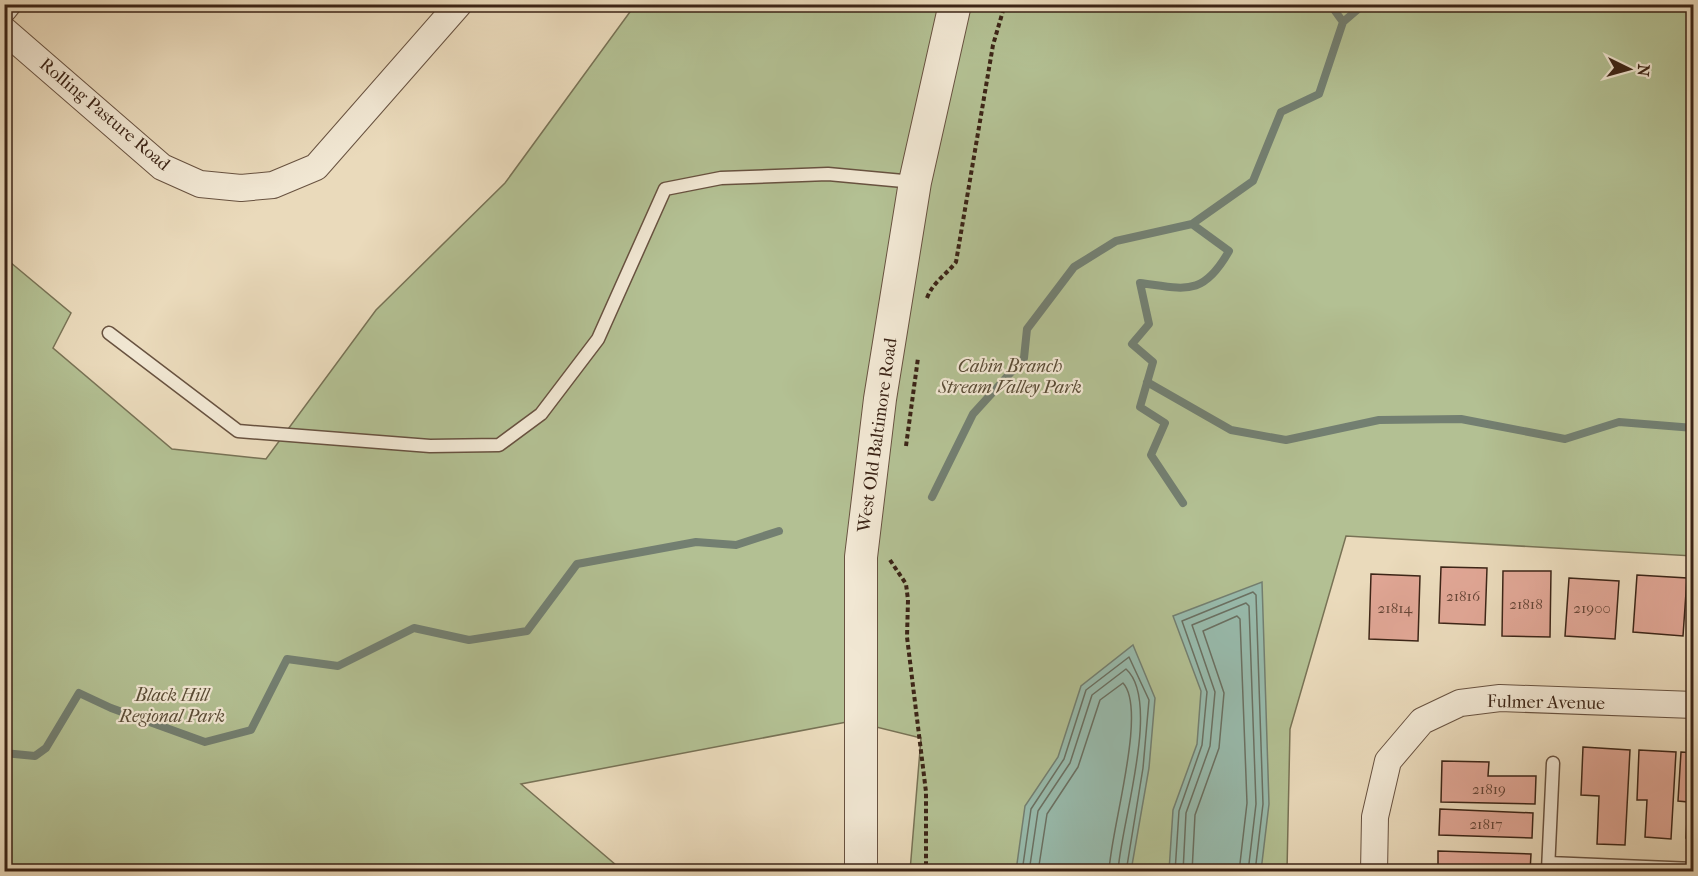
<svg xmlns="http://www.w3.org/2000/svg" width="1698" height="876" viewBox="0 0 1698 876" font-family="'IM FELL French Canon',serif">
<style>
.green{fill:#b3c093;stroke:#787255;stroke-width:1.5}
.water{fill:#98bbad;stroke:#737f71;stroke-width:1.5}
.lines{fill:none;stroke-linecap:round;stroke-linejoin:round}
.shore{stroke:#6a7062;stroke-width:1.5}
.stream{stroke:#737f71;stroke-width:8}
.building{fill:#e0a695;stroke:#3c2517;stroke-width:1.5}
.service-casing{stroke:#685240;stroke-width:15}
.minor-casing{stroke:#685240;stroke-width:28}
.tertiary-casing{stroke:#685240;stroke-width:34}
.path{stroke:#3c2517;stroke-width:4;stroke-dasharray:4.5 3;stroke-linecap:butt}
.service{stroke:#f1e7d3;stroke-width:12}
.minor{stroke:#f1e7d3;stroke-width:26}
.tertiary{stroke:#f1e7d3;stroke-width:32}
.labels{text-anchor:middle;stroke-width:4.5;stroke-linejoin:round;paint-order:stroke}
.number-label{font-size:15px;fill:#654536}
.street-label{font-size:18px;fill:#3c2517;stroke:#f1e7d3}
.park-label{font-size:18px;font-style:italic;fill:#5a4c36;stroke:#f1e7d3}
</style>
<rect width="100%" height="100%" fill="#eadabb"/>
<filter id="stains"><feTurbulence type="fractalNoise" baseFrequency=".00333" numOctaves="4"/><feColorMatrix values="0 0 0 0 .2 0 0 0 0 .09 0 0 0 0 .02 0 0 0 .5 -.17"/></filter>
<radialGradient id="worn" r=".72"><stop offset=".6" stop-color="#630" stop-opacity="0"/><stop offset="1" stop-color="#630" stop-opacity=".3"/></radialGradient>
<!-- green -->
<path class="green" d="M 635,5 L 1693,5 L 1693,556 L 1346,536 L 1290,729 L 1287,871 L 910,871 L 921,738 L 852,721 L 521,784 L 623,871 L 5,871 L 4,257 L 71,313 L 53,348 L 172,449 L 266,459 L 376,310 L 505,183 Z"/>
<!-- water -->
<path class="water" d="M 1262,582 L 1269,804 L 1261,871 L 1169,871 L 1173,810 L 1197,744 L 1201,691 L 1173,616 Z
M 1133,645 L 1155,698 L 1149,768 L 1131,871 L 1016,871 L 1025,806 L 1058,757 L 1081,686 Z"/>
<g class="lines">
<!-- shore -->
<path class="shore" d="M 1022,872 L 1031,809 L 1064,759 L 1086,690 L 1129,657 L 1149,700 L 1143,768 L 1126,872
M 1029,872 L 1038,811 L 1070,763 L 1092,695 L 1126,669 C 1162,701 1120,826 1118,872
M 1038,872 L 1047,814 L 1078,767 L 1100,700 L 1123,683 C 1148,710 1110,832 1109,872
M 1175,872 L 1179,811 L 1202,745 L 1207,692 L 1182,621 L 1253,592 L 1256,595 L 1263,804 L 1255,872
M 1183,872 L 1186,813 L 1210,746 L 1215,692 L 1192,625 L 1246,603 L 1249,606 L 1256,804 L 1248,872
M 1192,872 L 1195,815 L 1219,748 L 1224,693 L 1203,631 L 1237,616 L 1240,619 L 1247,803 L 1239,872"/>
<!-- stream -->
<path class="stream" d="M 1330,4 L 1343,22
M 1147,382 L 1231,430 L 1286,440 L 1379,420 L 1461,419 L 1565,439 L 1619,422 L 1694,428
M 932,497 L 973,414 L 1024,358 L 1027,329 L 1074,267 L 1116,241 L 1192,224 L 1253,181 L 1281,112 L 1319,94 L 1343,22 L 1364,4
M 1183,503 L 1151,455 L 1165,423 L 1140,407 L 1153,362 L 1132,344 L 1149,324 L 1140,283 C 1186,289 1203,297 1229,251 L 1192,224
M 4,753 L 35,756 L 46,748 L 79,693 L 111,708 L 205,742 L 251,730 L 287,659 L 338,666 L 414,628 L 469,640 L 527,631 L 577,564 L 696,542 L 736,545 L 779,531"/>
</g>
<!-- building -->
<path class="building" d="M 1441,567 L 1487,568 L 1485,625 L 1439,623 Z
M 1503,571 L 1551,571 L 1550,637 L 1502,636 Z
M 1371,574 L 1420,576 L 1418,641 L 1369,639 Z
M 1637,575 L 1687,578 L 1683,636 L 1633,632 Z
M 1569,578 L 1619,581 L 1615,639 L 1565,636 Z
M 1583,747 L 1630,750 L 1625,845 L 1597,844 L 1599,796 L 1581,795 Z
M 1639,750 L 1676,752 L 1671,839 L 1645,837 L 1647,800 L 1637,800 Z
M 1681,752 L 1694,753 L 1694,839 L 1686,838 L 1688,802 L 1678,801 Z
M 1442,761 L 1489,762 L 1488,776 L 1536,776 L 1535,804 L 1441,802 Z
M 1440,809 L 1533,813 L 1532,838 L 1439,835 Z
M 1438,851 L 1531,854 L 1530,872 L 1438,872 Z"/>
<g class="lines">
<defs>
<path id="service" d="M 109,333 L 238,431 L 430,446 L 499,445 L 541,414 L 598,339 L 665,189 L 721,178 L 828,174 L 914,182
M 1549,863 L 1694,869
M 1548,870 L 1553,763"/>
<path id="minor" d="M 4,9 L 8,4
M 4,30 L 162,167 L 200,184 L 241,188 L 273,185 L 316,167 L 459,4
M 1374,872 L 1375,817 L 1388,761 L 1422,721 L 1460,703 L 1500,698 L 1694,705"/>
<path id="tertiary" d="M 861,872 L 861,557 L 880,399 L 915,182 L 955,4"/>
</defs>
<!-- service casing -->
<use href="#service" class="service-casing"/>
<!-- minor casing -->
<use href="#minor" class="minor-casing"/>
<!-- tertiary casing -->
<use href="#tertiary" class="tertiary-casing"/>
<!-- path -->
<path class="path" d="M 927,298 C 933,282 946,275 956,262 L 993,45 L 1005,4
M 906,446 L 918,358
M 890,560 L 906,584 L 908,600 L 907,637 L 926,792 L 926,872"/>
<!-- service -->
<use href="#service" class="service"/>
<!-- minor -->
<use href="#minor" class="minor"/>
<!-- tertiary -->
<use href="#tertiary" class="tertiary"/>
</g>
<g class="labels">
<!-- number labels -->
<g class="number-label">
<text x="1463" y="601">21816</text>
<text x="1526" y="609">21818</text>
<text x="1395" y="613">21814</text>
<text x="1592" y="613">21900</text>
<text x="1489" y="794">21819</text>
<text x="1486" y="829">21817</text>
</g>
<!-- street labels -->
<g class="street-label">
<text transform="translate(105 114) rotate(40)" y="6">Rolling Pasture Road</text>
<text transform="translate(877 435) rotate(-82)" y="6">West Old Baltimore Road</text>
<text transform="translate(1546 702) rotate(1)" y="6">Fulmer Avenue</text>
</g>
<!-- park labels -->
<g class="park-label">
<text x="1010" y="372">Cabin Branch<tspan x="1010" dy="21">Stream Valley Park</tspan></text>
<text x="172" y="701">Black Hill<tspan x="172" dy="21">Regional Park</tspan></text>
</g>
</g>
<!-- margin -->
<rect width="1698" height="876" fill="none" stroke="#eadabb" stroke-width="24"/>
<rect x="6" y="6" width="1686" height="864" fill="none" stroke="#3c2517" stroke-width="3"/>
<rect x="12" y="12" width="1674" height="852" fill="none" stroke="#3c2517" stroke-width="1.5"/>
<!-- north arrow -->
<g transform="translate(1629 69) rotate(95)" stroke="#f1e7d3" stroke-width="4.5" paint-order="stroke">
<path d="M0-4.5L10 22L0 15L-10 22Z" fill="#3c2517"/>
<text y="-9" font-size="16" font-weight="bold" text-anchor="middle" fill="#3c2517">N</text>
</g>
<rect width="100%" height="100%" filter="url(#stains)"/>
<rect width="100%" height="100%" fill="url(#worn)"/>
</svg>
